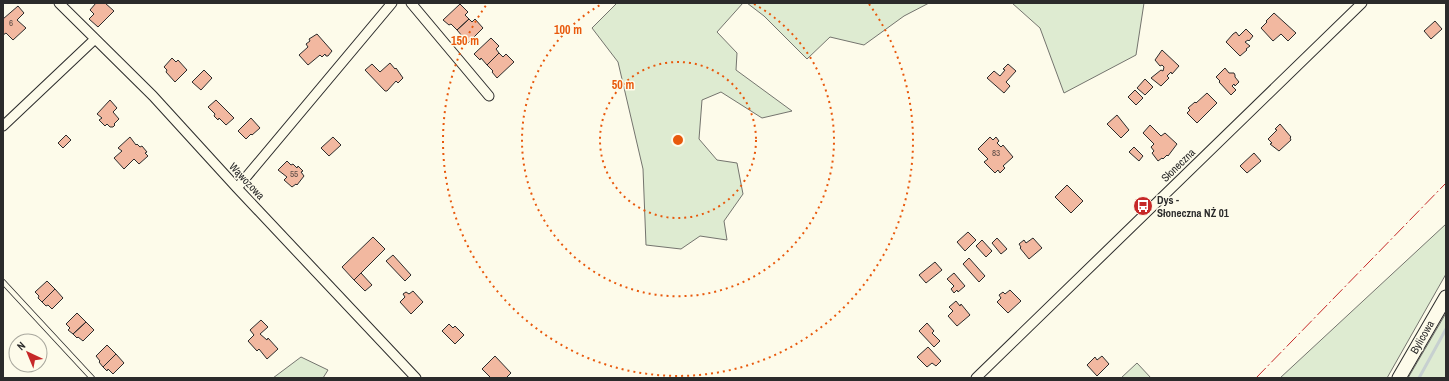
<svg xmlns="http://www.w3.org/2000/svg" width="1449" height="381" viewBox="0 0 1449 381" font-family="'Archivo Narrow',sans-serif">
<style>
.green{fill:#deebd1;stroke:#74746e}
.lines{fill:none;stroke-linecap:round;stroke-linejoin:round}
.stream{stroke:#c7d0d0;stroke-width:3}
.building{fill:#f2b8a0;stroke:#2b2b2b}
.lane-casing{stroke:#2b2b2b;stroke-width:6}
.street-casing{stroke:#2b2b2b;stroke-width:11}
.secondary-casing{stroke:#2b2b2b;stroke-width:15}
.lane{stroke:#fdfbea;stroke-width:4.5}
.street{stroke:#fdfbea;stroke-width:9}
.secondary{stroke:#fdfbea;stroke-width:13}
.power{stroke:#c62828;stroke-width:1;stroke-dasharray:14 3 2 3;stroke-linecap:butt}
.ring{fill:none;stroke:#e8590c;stroke-width:2;stroke-dasharray:2 4}
.labels{text-anchor:middle;stroke-width:3;stroke-linejoin:round;paint-order:stroke}
.number-label{font-size:9px;fill:#5d4e48}
.street-label{font-size:11px;fill:#2b2b2b;stroke:#fdfbea}
.poi-label{font-size:11px;font-weight:bold;fill:#2b2b2b;stroke:#fdfbea;text-anchor:start}
.centre{fill:#e8590c;stroke:#fdfbea;stroke-width:2}
.ring-label{font-size:12px;text-anchor:middle;font-weight:bold;fill:#e8590c;stroke:#fdfbea;stroke-width:3;stroke-linejoin:round;paint-order:stroke}
</style>
<rect width="100%" height="100%" fill="#fdfbea"/>
<!-- green -->
<path class="green" d="M 617,3 L 743,3 L 717,32 L 737,53 L 736,70 L 792,111 L 762,118 L 721,92 L 702,100 L 699,139 L 717,160 L 737,163 L 743,194 L 724,221 L 727,240 L 700,236 L 681,249 L 646,245 L 643,169 L 618,62 L 592,28 Z
M 747,3 L 929,3 L 904,16 L 864,45 L 830,37 L 807,59 L 764,16 Z
M 1012,3 L 1144,3 L 1136,55 L 1064,93 L 1040,28 Z
M 1446,224 L 1446,274 L 1387,378 L 1280,378 Z
M 1446,313 L 1446,378 L 1408,378 Z
M 301,357 L 328,370 L 323,378 L 273,378 Z
M 1137,363 L 1151,378 L 1121,378 Z"/>
<g class="lines">
<!-- stream -->
<path class="stream" d="M 1419,378 L 1446,329"/>
</g>
<!-- building -->
<path class="building" d="M 96,3 L 105,3 L 114,11 L 98,27 L 89,19 L 94,14 L 90,10 Z
M 460,4 L 468,12 L 465,15 L 469,19 L 457,30 L 451,24 L 449,25 L 443,20 Z
M 18,6 L 24,13 L 17,20 L 26,28 L 13,40 L 6,33 L 3,35 L 3,19 Z
M 1274,13 L 1296,33 L 1288,41 L 1281,34 L 1273,41 L 1261,28 L 1267,22 L 1266,21 Z
M 469,19 L 472,22 L 475,19 L 483,28 L 467,44 L 461,38 L 463,37 L 457,30 Z
M 1435,21 L 1442,29 L 1431,39 L 1424,31 Z
M 1246,29 L 1253,36 L 1249,41 L 1248,40 L 1245,42 L 1250,46 L 1246,49 L 1247,50 L 1240,56 L 1226,42 L 1233,34 L 1236,32 L 1239,36 Z
M 317,34 L 332,51 L 328,56 L 326,56 L 325,54 L 322,57 L 320,55 L 308,65 L 299,55 L 308,47 L 306,44 L 310,41 L 309,39 Z
M 491,38 L 499,46 L 496,49 L 499,53 L 487,65 L 481,58 L 480,60 L 474,54 Z
M 1162,50 L 1179,66 L 1172,74 L 1171,72 L 1167,76 L 1169,78 L 1161,86 L 1151,78 L 1161,70 L 1163,71 L 1164,67 L 1162,65 L 1160,66 L 1155,60 Z
M 499,53 L 503,57 L 506,54 L 514,62 L 497,78 L 492,72 L 493,71 L 487,65 Z
M 172,58 L 176,62 L 178,60 L 187,70 L 175,82 L 166,72 L 167,70 L 164,67 Z
M 390,63 L 395,69 L 396,68 L 403,78 L 398,83 L 396,81 L 387,91 L 385,91 L 365,70 L 372,64 L 380,72 Z
M 1008,64 L 1016,71 L 1006,82 L 1010,86 L 1004,93 L 987,78 L 994,71 L 1000,76 L 1005,70 L 1003,69 Z
M 1225,68 L 1229,73 L 1234,73 L 1235,75 L 1235,77 L 1239,82 L 1235,86 L 1234,84 L 1232,86 L 1236,90 L 1231,95 L 1219,82 L 1220,81 L 1216,77 Z
M 204,70 L 212,78 L 201,90 L 192,82 Z
M 1145,79 L 1153,87 L 1145,95 L 1137,88 Z
M 1135,90 L 1143,98 L 1136,105 L 1128,97 Z
M 1207,93 L 1217,103 L 1197,123 L 1187,113 L 1190,110 L 1188,108 L 1195,102 L 1196,103 Z
M 110,100 L 117,108 L 113,112 L 119,119 L 114,124 L 115,125 L 113,127 L 110,127 L 107,124 L 105,126 L 99,120 L 102,118 L 97,114 Z
M 216,100 L 234,118 L 226,125 L 219,118 L 218,120 L 214,116 L 215,114 L 208,107 Z
M 1117,115 L 1129,130 L 1121,138 L 1107,124 Z
M 251,118 L 260,128 L 252,135 L 251,134 L 246,139 L 238,131 Z
M 1280,124 L 1291,137 L 1290,138 L 1291,140 L 1279,151 L 1270,144 L 1272,143 L 1268,139 L 1277,130 L 1275,129 Z
M 1150,125 L 1161,136 L 1165,133 L 1177,144 L 1168,156 L 1167,155 L 1163,159 L 1162,158 L 1158,161 L 1152,153 L 1154,151 L 1151,147 L 1154,144 L 1143,133 Z
M 66,135 L 71,140 L 63,148 L 58,143 Z
M 130,137 L 136,145 L 137,144 L 140,147 L 142,146 L 147,152 L 145,153 L 148,156 L 139,164 L 134,159 L 124,169 L 114,158 L 122,151 L 118,148 Z
M 333,137 L 341,145 L 329,156 L 321,148 Z
M 990,137 L 993,140 L 996,137 L 999,141 L 997,143 L 1001,147 L 1003,145 L 1013,157 L 1003,166 L 1005,168 L 1000,173 L 998,170 L 995,173 L 984,162 L 988,159 L 978,149 Z
M 1134,147 L 1143,156 L 1139,161 L 1129,152 Z
M 1254,153 L 1261,161 L 1247,173 L 1240,166 Z
M 287,161 L 291,165 L 293,164 L 297,168 L 298,166 L 303,171 L 301,172 L 304,176 L 297,185 L 296,184 L 292,187 L 284,180 L 287,177 L 278,170 Z
M 1067,185 L 1083,201 L 1071,213 L 1055,197 Z
M 968,232 L 976,240 L 965,251 L 957,242 Z
M 373,237 L 385,249 L 354,280 L 342,267 Z
M 997,238 L 1007,249 L 1001,254 L 992,243 Z
M 1033,238 L 1042,248 L 1029,259 L 1020,248 L 1021,247 L 1019,244 L 1024,240 L 1026,243 Z
M 982,240 L 992,251 L 986,257 L 976,246 Z
M 393,255 L 411,275 L 405,281 L 386,261 Z
M 969,258 L 985,276 L 979,282 L 963,264 Z
M 935,262 L 942,270 L 926,283 L 919,275 Z
M 361,273 L 372,285 L 365,291 L 354,280 Z
M 954,273 L 965,286 L 958,292 L 957,290 L 954,293 L 951,289 L 954,286 L 947,279 Z
M 47,281 L 55,289 L 42,302 L 38,298 L 39,296 L 35,292 Z
M 55,289 L 63,298 L 52,309 L 48,305 L 46,306 L 42,302 Z
M 1010,290 L 1021,301 L 1008,313 L 997,302 L 1001,298 L 999,295 L 1003,292 L 1005,294 Z
M 413,291 L 423,302 L 411,314 L 400,302 L 405,297 L 403,294 L 406,292 L 409,294 Z
M 956,301 L 960,306 L 961,304 L 970,315 L 957,326 L 948,316 L 953,311 L 949,307 Z
M 77,313 L 86,322 L 73,334 L 68,330 L 70,328 L 66,324 Z
M 261,320 L 268,327 L 260,334 L 267,340 L 268,338 L 278,349 L 267,359 L 259,349 L 257,351 L 248,341 L 254,335 L 250,330 Z
M 86,322 L 94,330 L 83,341 L 78,337 L 77,338 L 73,334 Z
M 927,323 L 934,331 L 932,333 L 940,341 L 934,347 L 919,331 Z
M 449,324 L 453,328 L 455,326 L 464,335 L 455,344 L 442,331 Z
M 107,345 L 116,354 L 103,367 L 99,362 L 100,361 L 96,356 Z
M 928,347 L 941,361 L 936,366 L 932,363 L 927,367 L 917,357 Z
M 116,354 L 124,363 L 113,374 L 108,369 L 107,371 L 103,367 Z
M 495,356 L 511,373 L 506,378 L 491,378 L 482,369 Z
M 1102,356 L 1109,364 L 1097,376 L 1087,365 L 1095,357 L 1097,360 Z"/>
<g class="lines">
<defs>
<path id="lane" d="M 3,282 L 92,378"/>
<path id="street" d="M 59,3 L 153,96 L 237,188 L 416,378
M 411,3 L 489,96
M 3,126 L 95,39
M 237,188 L 392,3
M 976,378 L 1362,3"/>
<path id="secondary" d="M 1399,378 L 1446,297"/>
</defs>
<!-- lane casing -->
<use href="#lane" class="lane-casing"/>
<!-- street casing -->
<use href="#street" class="street-casing"/>
<!-- secondary casing -->
<use href="#secondary" class="secondary-casing"/>
<!-- lane -->
<use href="#lane" class="lane"/>
<!-- street -->
<use href="#street" class="street"/>
<!-- secondary -->
<use href="#secondary" class="secondary"/>
<!-- power -->
<path class="power" d="M 1256,378 L 1446,183"/>
</g>
<!-- distance rings -->
<g class="ring">
<circle cx="678" cy="140" r="78"/>
<path d="M754 4A156 156 0 1 1 602 4"/>
<path d="M869 4A235 235 0 1 1 487 4"/>
</g>
<!-- icons -->
<defs>
<symbol id="bus-disc" viewBox="-11 -11 22 22"><circle r="9.5" fill="#c62828" stroke="#fdfbea"/><path d="M-5-6H5V4H4V6H2V4H-2V6H-4V4H-5ZM-3.5-4V0h7V-4ZM-3.5 1.2v1.5H-2V1.2ZM2 1.2v1.5H3.5V1.2Z" fill="#fff"/></symbol>
</defs>
<g fill-rule="evenodd">
<use href="#bus-disc" x="1132" y="195" width="22" height="22"/>
</g>
<g class="labels">
<!-- number labels -->
<g class="number-label">
<text x="11" y="26">6</text>
<text x="996" y="156">83</text>
<text x="294" y="177">55</text>
</g>
<!-- street labels -->
<g class="street-label">
<text transform="translate(1178 165) rotate(-44)" y="4">Słoneczna</text>
<text transform="translate(247 181) rotate(47)" y="4">Wąwozowa</text>
<text transform="translate(1422 337) rotate(-60)" y="4">Bylicowa</text>
</g>
<!-- poi labels -->
<g class="poi-label">
<text x="1157" y="204">Dys -<tspan x="1157" dy="13">Słoneczna NŻ 01</tspan></text>
</g>
</g>
<circle cx="678" cy="140" r="6" class="centre"/>
<g class="ring-label">
<text x="568" y="34">100 m</text>
<text x="465" y="45">150 m</text>
<text x="623" y="89">50 m</text>
</g>
<!-- border -->
<rect width="1449" height="381" fill="none" stroke="#2b2b2b" stroke-width="8"/>
<!-- north arrow -->
<g transform="translate(28 353) rotate(316)"><circle r="19" fill="#fdfbea" stroke="#a9a89e"/>
<path d="M0-3L7 15L0 10L-7 15Z" fill="#c62828"/>
<text y="-6" font-size="11" font-weight="bold" text-anchor="middle" fill="#2b2b2b">N</text>
</g>
</svg>
